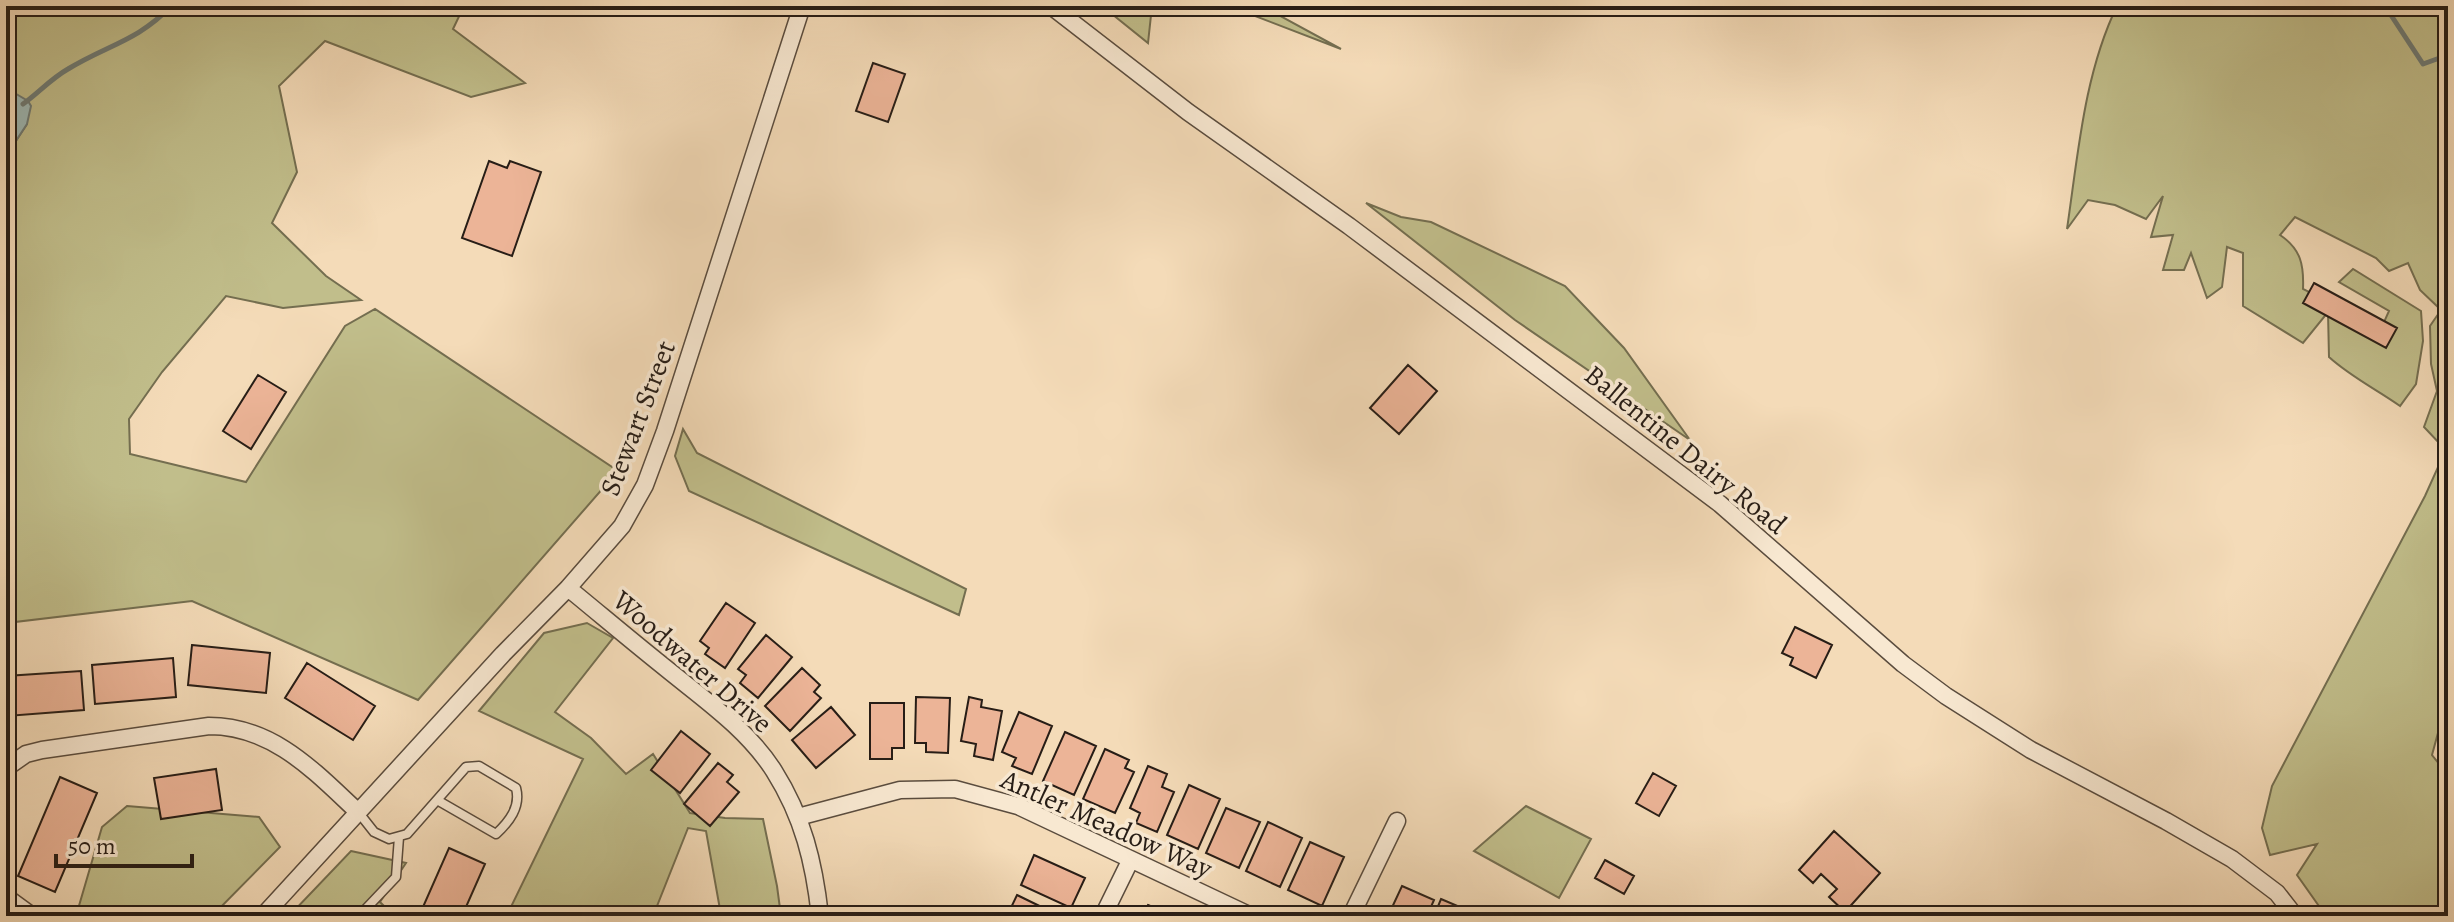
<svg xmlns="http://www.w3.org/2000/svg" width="2454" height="922" viewBox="0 0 2454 922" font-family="Alegreya,serif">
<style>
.green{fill:#c1be8b;stroke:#746e50;stroke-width:2}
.water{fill:#9db9b6;stroke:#6e7b76;stroke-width:2}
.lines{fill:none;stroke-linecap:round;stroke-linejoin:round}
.stream{stroke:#6e7b76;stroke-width:5}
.building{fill:#ecb497;stroke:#271d16;stroke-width:2}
.service-casing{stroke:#5a4c3e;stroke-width:11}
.minor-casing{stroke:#5a4c3e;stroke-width:19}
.service{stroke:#f8e8d1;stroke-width:8}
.minor{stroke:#f8e8d1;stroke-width:16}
.labels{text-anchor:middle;stroke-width:7;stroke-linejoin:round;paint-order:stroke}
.street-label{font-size:28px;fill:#271d16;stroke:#f8e8d1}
</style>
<rect width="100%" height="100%" fill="#f4dbb8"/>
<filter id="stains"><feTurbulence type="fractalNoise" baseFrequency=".0025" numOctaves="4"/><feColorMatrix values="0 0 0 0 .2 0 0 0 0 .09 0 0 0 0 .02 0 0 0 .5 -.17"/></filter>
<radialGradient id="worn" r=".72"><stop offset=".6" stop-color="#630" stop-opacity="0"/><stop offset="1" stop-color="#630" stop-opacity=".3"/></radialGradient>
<!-- green -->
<path class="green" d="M 6,6 L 464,6 L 453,29 L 525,83 L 471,97 L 325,41 L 279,86 L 297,172 L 272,223 L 326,276 L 361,300 L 283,308 L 226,296 L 162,372 L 129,419 L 130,454 L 246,482 L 345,326 L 375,309 L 618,471 L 418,700 L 192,601 L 6,623 L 6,156 L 27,124 L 6,89 Z
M 1102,6 L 1152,6 L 1148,43 Z
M 1229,6 L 1262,6 L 1341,49 Z
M 2117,6 L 2448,6 L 2448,685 L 2446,686 L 2445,707 L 2432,755 L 2448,775 L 2448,916 L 2326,916 L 2297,875 L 2317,844 L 2270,855 L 2262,828 L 2272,786 L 2425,496 L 2444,454 L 2442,446 L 2424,427 L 2437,391 L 2431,364 L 2430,326 L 2441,310 L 2420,290 L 2408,263 L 2389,271 L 2376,258 L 2295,217 L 2280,235 C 2301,249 2304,265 2303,289 L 2381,329 L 2389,311 L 2339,282 L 2353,269 L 2421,311 L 2423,341 L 2416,384 L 2400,406 C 2376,389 2351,377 2329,357 L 2328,312 L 2303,343 L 2243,306 L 2243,253 L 2227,247 L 2222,287 L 2207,298 L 2191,253 L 2184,270 L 2163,270 L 2173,235 L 2151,237 L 2163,196 L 2146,219 L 2115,205 L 2088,200 L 2067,229 C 2078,155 2084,74 2117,6 Z
M 1366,203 L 1401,217 L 1431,222 L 1565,286 L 1624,348 L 1690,440 L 1515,320 Z
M 683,429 L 697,453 L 966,589 L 959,615 L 689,491 L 675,456 Z
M 587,623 L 613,638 L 555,712 L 591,738 L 626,774 L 653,754 L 690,813 L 725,818 L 763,819 L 777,886 L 781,916 L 721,915 L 706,831 L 688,828 L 655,911 L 608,916 L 503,916 L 508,913 L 583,759 L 479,711 L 544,633 Z
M 127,806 L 259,817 L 280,847 L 212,916 L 76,916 L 102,827 Z
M 1526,806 L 1591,839 L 1559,898 L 1474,851 Z
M 351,851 L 406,863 L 380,902 L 394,916 L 289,916 Z"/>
<!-- water -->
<path class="water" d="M 6,88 L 28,101 L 31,106 L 27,124 L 6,156 Z
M 671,910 L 723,916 L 604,916 L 631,911 Z"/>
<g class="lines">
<!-- stream -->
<path class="stream" d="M 2385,6 L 2423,64 L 2448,55
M 23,104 C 38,93 52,78 68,69 C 107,45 138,41 171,6"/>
</g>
<!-- building -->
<path class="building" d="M 873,63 L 905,74 L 888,122 L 856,111 Z
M 489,161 L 507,168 L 510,161 L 541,172 L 512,256 L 462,238 Z
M 2314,283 L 2397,328 L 2386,348 L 2303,303 Z
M 1408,365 L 1437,391 L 1399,434 L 1370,408 Z
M 258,375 L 286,392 L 251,449 L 223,431 Z
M 726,603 L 755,623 L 725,668 L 705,654 L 709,648 L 700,641 Z
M 1795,627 L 1832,645 L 1816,678 L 1790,665 L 1793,658 L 1782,653 Z
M 766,635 L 792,657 L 758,698 L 740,683 L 746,675 L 738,669 Z
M 192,645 L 270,653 L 266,693 L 188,685 Z
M 173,658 L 176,697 L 95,704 L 92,665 Z
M 307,663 L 375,706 L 353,740 L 285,698 Z
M 802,668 L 820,685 L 814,692 L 821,698 L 790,731 L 765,706 Z
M 81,671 L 84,710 L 7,716 L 6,676 Z
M 916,697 L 950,698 L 948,753 L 926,752 L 926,743 L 915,743 Z
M 969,697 L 982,700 L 981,707 L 1002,711 L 993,760 L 974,756 L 976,744 L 961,741 Z
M 870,703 L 904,703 L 904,748 L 892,748 L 892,759 L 870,759 Z
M 831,707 L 855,735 L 816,768 L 792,740 Z
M 1019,712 L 1052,726 L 1032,774 L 1012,766 L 1016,758 L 1002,752 Z
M 681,731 L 710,754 L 680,793 L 651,770 Z
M 1065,732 L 1096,746 L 1074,795 L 1043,781 Z
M 1105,749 L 1129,760 L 1125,768 L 1134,772 L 1115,813 L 1083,799 Z
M 718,763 L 733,775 L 727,782 L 739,792 L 710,826 L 684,804 Z
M 1148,766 L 1167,774 L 1162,787 L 1174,792 L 1157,832 L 1136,823 L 1140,813 L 1130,808 Z
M 216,769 L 222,810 L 161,819 L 154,778 Z
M 1653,773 L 1676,786 L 1659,816 L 1636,803 Z
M 60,777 L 97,793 L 55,892 L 18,876 Z
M 1189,785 L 1220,799 L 1198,849 L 1167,835 Z
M 1226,808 L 1260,822 L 1239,868 L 1206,853 Z
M 1268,822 L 1302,838 L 1280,887 L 1246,871 Z
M 1834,831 L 1880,873 L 1845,912 L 1829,897 L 1837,889 L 1821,874 L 1813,883 L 1799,870 Z
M 1310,842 L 1344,857 L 1322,906 L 1288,890 Z
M 449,848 L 485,864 L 462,916 L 419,916 Z
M 1034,855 L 1085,878 L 1071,908 L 1021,885 Z
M 1605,860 L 1634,876 L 1624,894 L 1595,878 Z
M 1402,886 L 1434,900 L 1427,916 L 1388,916 Z
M 1017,895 L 1060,916 L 1007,916 Z
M 1441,899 L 1474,913 L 1473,916 L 1434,916 Z
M 1148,905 L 1173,916 L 1143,916 Z"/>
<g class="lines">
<defs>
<path id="service" d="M 359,813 L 374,832 L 389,839 L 407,834 L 466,767 L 479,766 L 516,788 C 521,807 509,822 496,834 L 437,800
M 359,916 L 396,877 L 399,837"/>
<path id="minor" d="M 1051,6 L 1188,112 L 1349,226 L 1720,504 L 1903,664 L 1946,696 L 2031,750 L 2166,821 L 2232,859 L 2277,893 L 2295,916
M 568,588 C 601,615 634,643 668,670 C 705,700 748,730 774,771 C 803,817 814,862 820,916
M 6,768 L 26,754 L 42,750 L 209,726 C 273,726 314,771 358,812
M 798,817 L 900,790 L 955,789 L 1018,806 L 1251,916
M 6,897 L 32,916
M 263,916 L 503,654 L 568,588 L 622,526 L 645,485 L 665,431 L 802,6
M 1103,916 L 1130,861
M 1351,916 L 1397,821"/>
</defs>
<!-- service casing -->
<use href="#service" class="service-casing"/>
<!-- minor casing -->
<use href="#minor" class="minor-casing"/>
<!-- service -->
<use href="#service" class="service"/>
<!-- minor -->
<use href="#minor" class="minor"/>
</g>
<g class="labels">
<!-- street labels -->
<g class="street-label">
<text transform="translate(637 418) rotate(-69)" y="10">Stewart Street</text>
<text transform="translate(1686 449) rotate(39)" y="10">Ballentine Dairy Road</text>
<text transform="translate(693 661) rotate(41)" y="10">Woodwater Drive</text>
<text transform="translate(1107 823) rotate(24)" y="10">Antler Meadow Way</text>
</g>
</g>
<!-- margin -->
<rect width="2454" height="922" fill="none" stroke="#f4dbb8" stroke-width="32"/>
<rect x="8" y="8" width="2438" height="906" fill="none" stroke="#271d16" stroke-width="4"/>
<rect x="16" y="16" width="2422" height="890" fill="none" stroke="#271d16" stroke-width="2"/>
<!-- scale -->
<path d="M56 854v12h136v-12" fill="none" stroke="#271d16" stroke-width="4"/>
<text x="68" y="854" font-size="24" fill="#271d16" stroke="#f8e8d1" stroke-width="6" paint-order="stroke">50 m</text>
<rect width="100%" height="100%" filter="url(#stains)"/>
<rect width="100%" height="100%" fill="url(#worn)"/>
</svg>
